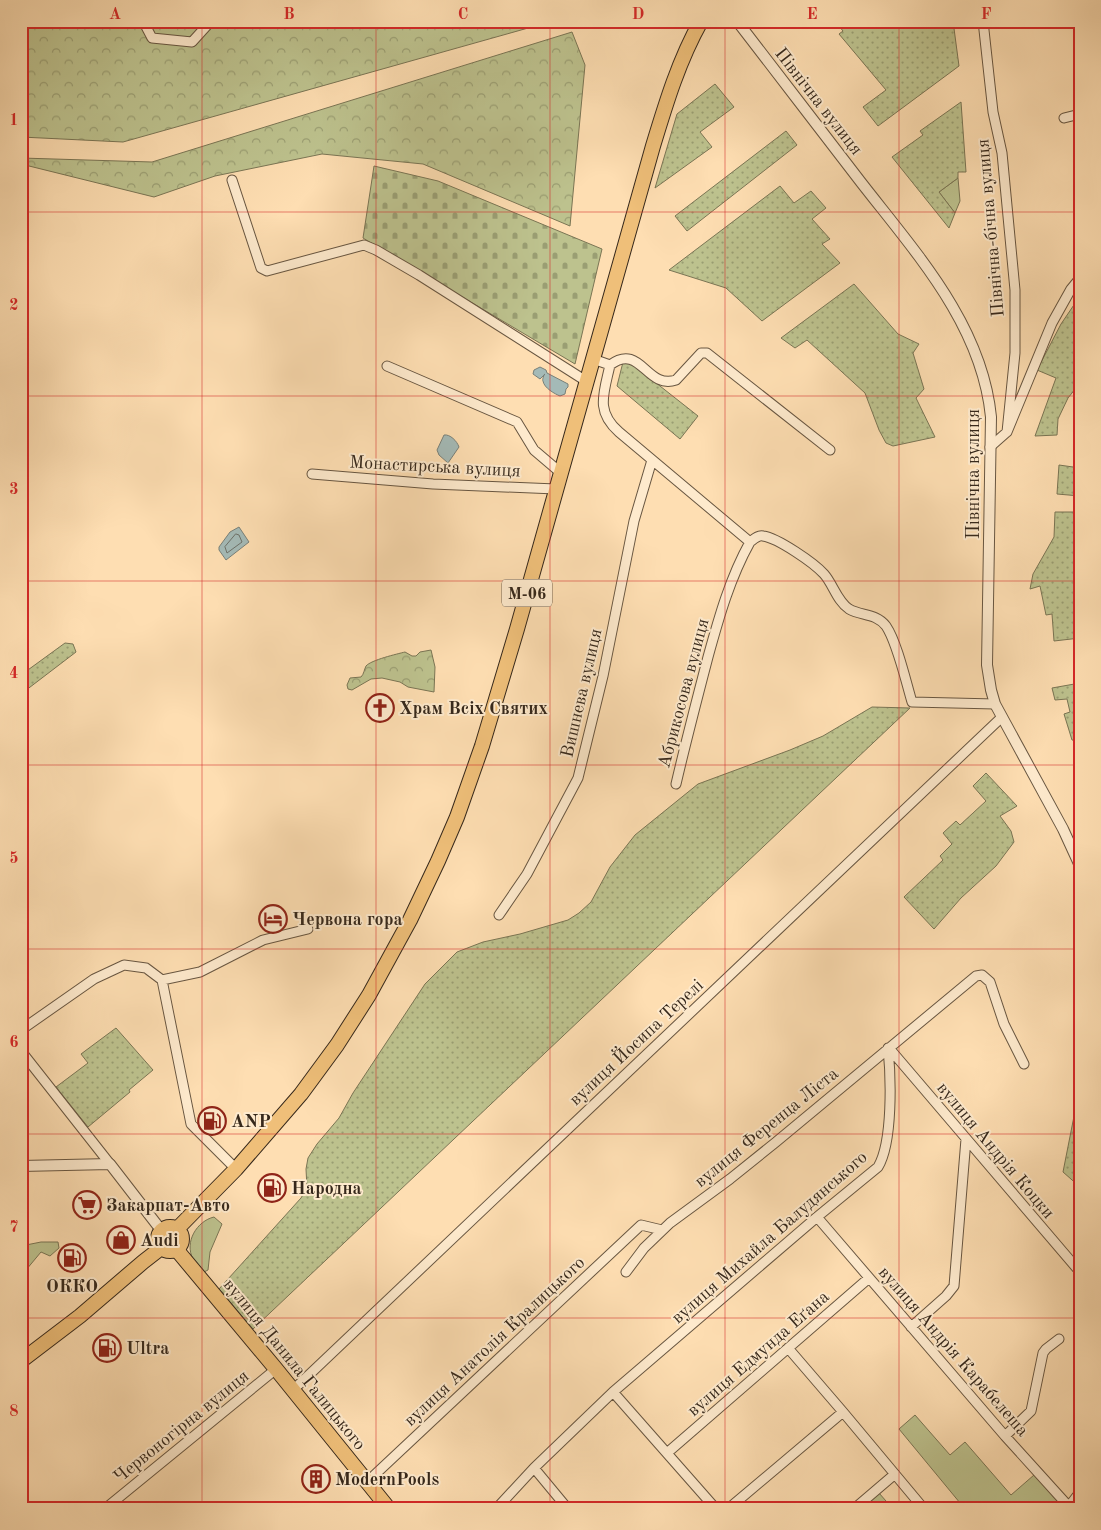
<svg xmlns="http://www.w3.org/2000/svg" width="1101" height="1530" viewBox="0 0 1101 1530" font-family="'Old Standard TT',serif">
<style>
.green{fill:#bdc28e;stroke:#7a7554}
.forest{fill:url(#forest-crowns);stroke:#7a7554}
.cemetery{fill:url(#cemetery-stones);stroke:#7a7554}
.garden{fill:url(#garden-dots);stroke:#7a7554}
.water{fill:#a4bab7;stroke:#788079}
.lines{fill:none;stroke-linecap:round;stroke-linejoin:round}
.shore{stroke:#6d7169;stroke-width:1}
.minor-casing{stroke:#685641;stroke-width:11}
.tertiary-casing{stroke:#685641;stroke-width:12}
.primary-casing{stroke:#36281b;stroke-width:16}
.trunk-casing{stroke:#36281b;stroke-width:16}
.minor{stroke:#feeacd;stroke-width:9}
.tertiary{stroke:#feeacd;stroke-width:10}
.primary{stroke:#efbf79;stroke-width:14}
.trunk{stroke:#efbf79;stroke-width:14}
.grid{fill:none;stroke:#d62828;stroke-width:1;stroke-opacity:0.55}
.labels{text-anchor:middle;stroke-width:4;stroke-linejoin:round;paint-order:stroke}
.shield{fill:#feeacd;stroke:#726250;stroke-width:1}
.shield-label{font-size:16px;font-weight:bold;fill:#36281b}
.street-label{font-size:18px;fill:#36281b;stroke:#feeacd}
.poi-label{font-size:18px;font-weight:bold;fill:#36281b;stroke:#feeacd;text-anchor:start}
.neatline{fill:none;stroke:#d62828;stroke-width:2}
.grid-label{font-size:16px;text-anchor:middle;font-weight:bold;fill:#d62828}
</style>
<defs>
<pattern id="forest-crowns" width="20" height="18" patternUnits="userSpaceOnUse" patternTransform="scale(1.25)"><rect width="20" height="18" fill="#bdc28e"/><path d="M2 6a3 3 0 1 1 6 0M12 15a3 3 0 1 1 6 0" fill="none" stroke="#9a9e73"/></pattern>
<pattern id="cemetery-stones" width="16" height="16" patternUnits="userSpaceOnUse" patternTransform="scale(1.25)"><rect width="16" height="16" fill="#bdc28e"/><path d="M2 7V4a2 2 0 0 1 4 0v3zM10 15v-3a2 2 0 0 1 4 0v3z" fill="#9a9e73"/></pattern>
<pattern id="garden-dots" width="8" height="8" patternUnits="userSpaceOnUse" patternTransform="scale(1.25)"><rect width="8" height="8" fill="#bdc28e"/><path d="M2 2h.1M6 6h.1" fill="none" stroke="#9a9e73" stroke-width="1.8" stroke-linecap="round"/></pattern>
</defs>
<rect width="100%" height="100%" fill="#fedeb2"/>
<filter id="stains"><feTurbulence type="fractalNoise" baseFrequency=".004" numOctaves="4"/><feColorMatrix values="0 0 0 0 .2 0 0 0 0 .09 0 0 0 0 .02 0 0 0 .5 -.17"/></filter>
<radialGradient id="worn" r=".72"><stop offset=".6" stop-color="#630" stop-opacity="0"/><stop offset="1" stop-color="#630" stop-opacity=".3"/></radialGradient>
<!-- green -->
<path class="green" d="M 958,178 L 960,201 L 955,213 L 939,192 Z
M 214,1217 L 222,1224 L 210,1252 L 208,1270 L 204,1272 C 201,1268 196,1263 193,1259 C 184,1242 197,1221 214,1217 Z
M 41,1242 L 58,1242 L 59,1248 L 50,1256 L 41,1252 L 21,1276 L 21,1246 Z
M 915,1415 L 950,1455 L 965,1442 L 1011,1495 L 1034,1475 L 1059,1502 L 1062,1509 L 965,1509 L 899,1429 Z
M 879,1493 L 893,1509 L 868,1509 L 865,1505 Z"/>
<!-- forest -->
<path class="forest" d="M 21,21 L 553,21 L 123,142 L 21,137 Z
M 572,32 L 585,65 L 570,226 L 423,164 L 322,154 L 215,176 L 154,197 L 21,164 L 21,158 L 152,162 Z
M 431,650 L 435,667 L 434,692 L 408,687 L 400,682 L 382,678 L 371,679 L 352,690 L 348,689 L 347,685 L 350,678 L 361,677 C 364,674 364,670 366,666 C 371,660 397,654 405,652 L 412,656 L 416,656 L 420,652 Z"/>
<!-- cemetery -->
<path class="cemetery" d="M 374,166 L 438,181 L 602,249 L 575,364 L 363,238 Z"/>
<!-- garden -->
<path class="garden" d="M 835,21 L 953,21 L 959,66 L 878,126 L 863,107 L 886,90 L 839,34 L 843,31 Z
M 715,84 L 734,107 L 700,132 L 712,147 L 655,188 L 677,114 Z
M 961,102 L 966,172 L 958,172 L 958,178 L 939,192 L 955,213 L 949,228 L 892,157 L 923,135 L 920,131 Z
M 786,131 L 797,145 L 687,231 L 675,216 Z
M 780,186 L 794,203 L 811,191 L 826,208 L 812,219 L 830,239 L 822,244 L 840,263 L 762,321 L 726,288 L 669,270 Z
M 854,284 L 898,334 L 919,344 L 913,353 L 924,389 L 916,398 L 935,437 L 893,446 L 886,443 L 879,430 L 865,393 L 807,340 L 795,348 L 781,338 Z
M 1080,296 L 1080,383 L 1068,398 L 1058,419 L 1057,435 L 1035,436 L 1056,378 L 1037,370 L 1061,324 Z
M 627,360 L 698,416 L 680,439 L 617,386 L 623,362 Z
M 1059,465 L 1080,468 L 1080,496 L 1057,494 Z
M 1055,512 L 1080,512 L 1080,638 L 1054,641 L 1052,614 L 1046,615 L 1040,586 L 1030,589 L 1033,574 L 1054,537 Z
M 65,643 L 73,644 L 76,652 L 21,694 L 21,675 Z
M 1080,683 L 1080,741 L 1072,740 L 1064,714 L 1070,712 L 1067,699 L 1055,700 L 1052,688 Z
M 872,707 L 910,708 L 253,1329 L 219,1289 L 301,1198 L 307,1188 L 306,1169 L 308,1158 L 317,1144 L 339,1118 L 353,1093 L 425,984 L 457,952 L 483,942 L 520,934 L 568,920 L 579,913 L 591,902 L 610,867 L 635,835 L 698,784 L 790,750 L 823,736 Z
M 986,773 L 1017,806 L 1000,816 L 1011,831 L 1014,842 L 996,866 L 961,898 L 934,929 L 904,897 L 943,860 L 940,856 L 952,844 L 943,833 L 956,821 L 960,825 L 986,801 L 973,786 Z
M 116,1028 L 153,1070 L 129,1090 L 130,1092 L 88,1127 L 56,1087 L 88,1063 L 81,1054 Z
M 1078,1096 L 1080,1096 L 1080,1187 L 1063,1172 Z"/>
<!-- water -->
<path class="water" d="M 540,367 L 546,370 L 547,373 L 568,384 L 568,387 L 566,389 L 565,394 L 560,396 C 555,394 544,388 543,381 C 542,380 544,374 545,374 L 540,379 L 533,374 L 534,370 Z
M 444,435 C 450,434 457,441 459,447 L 448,463 L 439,455 L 437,450 Z
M 239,527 L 249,542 L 226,560 L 219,550 L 219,547 L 230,532 Z"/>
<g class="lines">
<!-- shore -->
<path class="shore" d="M 236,534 L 239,535 L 242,542 L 227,553 L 225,547 Z"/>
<defs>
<path id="minor" d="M 143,21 L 152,38 L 192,42 L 211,21
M 983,21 L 993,112 L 1002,153 L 1015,290 L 1015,353 L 1007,432
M 1064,118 L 1080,114
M 232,180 L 261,268 L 267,271 L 364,245 L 376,250 L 419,275 L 586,381
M 593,359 L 610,365 C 641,342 646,390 676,380 L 701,353 L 707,353 L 830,450
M 610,365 C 604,393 595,411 619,432 L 750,542 C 730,578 719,617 708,657 C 697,699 686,741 676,784
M 387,366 L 517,422 L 534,450 L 561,473
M 990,447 L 1007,432 L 1052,323 L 1071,289 L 1080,278
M 312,474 L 433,484 L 556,489
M 750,542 C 754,539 758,535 763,536 C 778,538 814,563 824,574 C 833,584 837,601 849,609 C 861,616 876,613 886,626 C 897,642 906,682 912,702 L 995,704
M 499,915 L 527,874 L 578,778 L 603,676 L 634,521 L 652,460
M 162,980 L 191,1124 L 236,1169
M 21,1030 L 94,979 L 124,965 L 146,968 L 162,980 L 200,972 L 263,940 L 308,929
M 889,1048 L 1080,1272
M 21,1051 L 110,1164
M 817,1217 L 1005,1436 L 1071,1509
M 626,1272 L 644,1248 L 670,1223 L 730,1179 L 776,1142 L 976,976 L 982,975 L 990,982 L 1004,1024 L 1024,1064
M 911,1327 L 946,1296 L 954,1286 L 966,1139
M 788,1348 L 843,1412 L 924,1509
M 293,1390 L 1002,717
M 613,1392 L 716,1509
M 1005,1436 L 1031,1411 L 1043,1353 L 1046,1349 L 1059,1339
M 667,1453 L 869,1278
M 534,1468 L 568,1509
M 367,1482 L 641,1225 L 662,1230
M 106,1508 L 276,1369
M 496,1509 L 534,1468 L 613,1392 L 817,1217 L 878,1167 C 893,1142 891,1077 888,1048
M 728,1509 L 843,1412
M 854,1509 L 895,1474
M 1067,1509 L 1080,1492"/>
<path id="tertiary" d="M 737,21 C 778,74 819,128 860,181 C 915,252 982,324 991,417 L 987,665 L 991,690 L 995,704 L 1063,829 L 1080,866
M 21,1166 L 110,1164 L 161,1230"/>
<path id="primary" d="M 176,1249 L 276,1369 L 389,1509"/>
<path id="trunk" d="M158 1239a12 12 0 1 1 24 0a12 12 0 1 1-24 0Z
M 177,1229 L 236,1169 L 301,1094 L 337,1045 L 369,995 L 410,920 L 438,861 L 457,817 L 482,746 L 517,629 L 653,146 C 666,103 679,60 701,21
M 21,1361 L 80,1316 L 143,1262 L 161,1248"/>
</defs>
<!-- minor casing -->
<use href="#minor" class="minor-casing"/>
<!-- tertiary casing -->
<use href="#tertiary" class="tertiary-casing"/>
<!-- primary casing -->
<use href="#primary" class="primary-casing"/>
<!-- trunk casing -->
<use href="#trunk" class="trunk-casing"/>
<!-- minor -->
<use href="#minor" class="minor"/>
<!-- tertiary -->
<use href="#tertiary" class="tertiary"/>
<!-- primary -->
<use href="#primary" class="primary"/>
<!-- trunk -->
<use href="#trunk" class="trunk"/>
</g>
<!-- grid -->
<path class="grid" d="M 202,21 L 202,1509M 376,21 L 376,1509M 550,21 L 550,1509M 725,21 L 725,1509M 899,21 L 899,1509M 21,212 L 1080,212M 21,396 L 1080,396M 21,581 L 1080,581M 21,765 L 1080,765M 21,949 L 1080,949M 21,1134 L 1080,1134M 21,1318 L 1080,1318"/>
<!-- icons -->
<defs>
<symbol id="church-ring" viewBox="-11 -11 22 22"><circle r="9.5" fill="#feeacd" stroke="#8f2418" stroke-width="1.5"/><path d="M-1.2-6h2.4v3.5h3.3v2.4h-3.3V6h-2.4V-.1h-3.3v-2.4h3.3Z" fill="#8f2418"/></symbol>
<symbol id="hotel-ring" viewBox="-11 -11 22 22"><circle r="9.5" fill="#feeacd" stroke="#8f2418" stroke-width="1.5"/><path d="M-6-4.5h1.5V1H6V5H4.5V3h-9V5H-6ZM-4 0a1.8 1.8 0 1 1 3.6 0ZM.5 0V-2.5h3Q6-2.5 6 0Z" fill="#8f2418"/></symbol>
<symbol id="fuel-ring" viewBox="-11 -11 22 22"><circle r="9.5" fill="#feeacd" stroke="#8f2418" stroke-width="1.5"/><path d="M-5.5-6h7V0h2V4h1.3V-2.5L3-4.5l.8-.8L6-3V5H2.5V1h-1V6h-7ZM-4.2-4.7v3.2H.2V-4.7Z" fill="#8f2418"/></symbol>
<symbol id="supermarket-ring" viewBox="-11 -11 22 22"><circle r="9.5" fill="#feeacd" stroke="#8f2418" stroke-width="1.5"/><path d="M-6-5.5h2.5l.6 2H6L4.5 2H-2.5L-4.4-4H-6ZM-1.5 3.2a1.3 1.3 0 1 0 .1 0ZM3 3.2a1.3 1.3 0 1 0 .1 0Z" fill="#8f2418"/></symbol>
<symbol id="shop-ring" viewBox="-11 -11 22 22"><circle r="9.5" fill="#feeacd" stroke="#8f2418" stroke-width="1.5"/><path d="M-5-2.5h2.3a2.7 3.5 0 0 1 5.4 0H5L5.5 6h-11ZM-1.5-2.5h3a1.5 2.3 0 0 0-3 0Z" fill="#8f2418"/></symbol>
<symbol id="building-ring" viewBox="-11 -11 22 22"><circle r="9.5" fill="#feeacd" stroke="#8f2418" stroke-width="1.5"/><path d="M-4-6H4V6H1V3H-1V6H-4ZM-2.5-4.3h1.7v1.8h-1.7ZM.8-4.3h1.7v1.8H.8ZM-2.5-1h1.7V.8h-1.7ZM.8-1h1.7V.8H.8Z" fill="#8f2418"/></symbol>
</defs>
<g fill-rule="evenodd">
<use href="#church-ring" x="364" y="692" width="32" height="32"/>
<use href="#hotel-ring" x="257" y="903" width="32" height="32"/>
<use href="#fuel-ring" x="196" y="1105" width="32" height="32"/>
<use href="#fuel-ring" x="256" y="1172" width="32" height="32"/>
<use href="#supermarket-ring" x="71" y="1189" width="32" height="32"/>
<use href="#shop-ring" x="105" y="1224" width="32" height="32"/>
<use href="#fuel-ring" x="56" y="1242" width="32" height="32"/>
<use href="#fuel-ring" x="91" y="1332" width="32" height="32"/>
<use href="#building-ring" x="300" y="1463" width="32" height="32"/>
</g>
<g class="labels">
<!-- shield labels -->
<rect class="shield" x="502" y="579.5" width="50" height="27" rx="4"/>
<g class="shield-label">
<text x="527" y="599">М-06</text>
</g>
<!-- street labels -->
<g class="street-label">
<text transform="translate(819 101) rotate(52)" y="6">Північна вулиця</text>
<text transform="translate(990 228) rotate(-95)" y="6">Північна-бічна вулиця</text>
<text transform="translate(435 466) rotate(3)" y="6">Монастирська вулиця</text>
<text transform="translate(973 474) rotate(-90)" y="6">Північна вулиця</text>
<text transform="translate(581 693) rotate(-77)" y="6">Вишнева вулиця</text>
<text transform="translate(683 693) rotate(-75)" y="6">Абрикосова вулиця</text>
<text transform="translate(636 1042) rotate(-43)" y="6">вулиця Йосипа Терелі</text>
<text transform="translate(766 1127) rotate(-39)" y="6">вулиця Ференца Ліста</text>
<text transform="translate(996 1150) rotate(50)" y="6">вулиця Андрія Коцки</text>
<text transform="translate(769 1237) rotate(-41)" y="6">вулиця Михайла Балудянського</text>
<text transform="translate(494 1341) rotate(-43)" y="6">вулиця Анатолія Кралицького</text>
<text transform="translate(954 1351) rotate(49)" y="6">вулиця Андрія Карабелеша</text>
<text transform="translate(758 1353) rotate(-41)" y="6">вулиця Едмунда Еґана</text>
<text transform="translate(295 1364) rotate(51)" y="6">вулиця Данила Галицького</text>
<text transform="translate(181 1426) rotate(-39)" y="6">Червоногірна вулиця</text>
</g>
<!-- poi labels -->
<g class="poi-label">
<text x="399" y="714">Храм Всіх Святих</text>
<text x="292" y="925">Червона гора</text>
<text x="231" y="1127">ANP</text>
<text x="291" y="1194">Народна</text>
<text x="106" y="1211">Закарпат-Авто</text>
<text x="140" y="1246">Audi</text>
<text x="72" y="1292" text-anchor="middle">ОККО</text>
<text x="126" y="1354">Ultra</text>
<text x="335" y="1485">ModernPools</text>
</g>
</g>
<!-- margin -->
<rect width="1101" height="1530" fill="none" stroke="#fedeb2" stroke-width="55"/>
<rect x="28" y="28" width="1046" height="1474" class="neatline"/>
<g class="grid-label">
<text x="115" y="19">A</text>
<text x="289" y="19">B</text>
<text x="463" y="19">C</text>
<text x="638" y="19">D</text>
<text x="812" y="19">E</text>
<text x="986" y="19">F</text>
<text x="14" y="125">1</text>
<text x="14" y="310">2</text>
<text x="14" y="494">3</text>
<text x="14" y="678">4</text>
<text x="14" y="863">5</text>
<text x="14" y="1047">6</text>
<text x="14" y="1232">7</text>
<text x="14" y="1416">8</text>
</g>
<rect width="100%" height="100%" filter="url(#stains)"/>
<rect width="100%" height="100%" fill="url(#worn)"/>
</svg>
